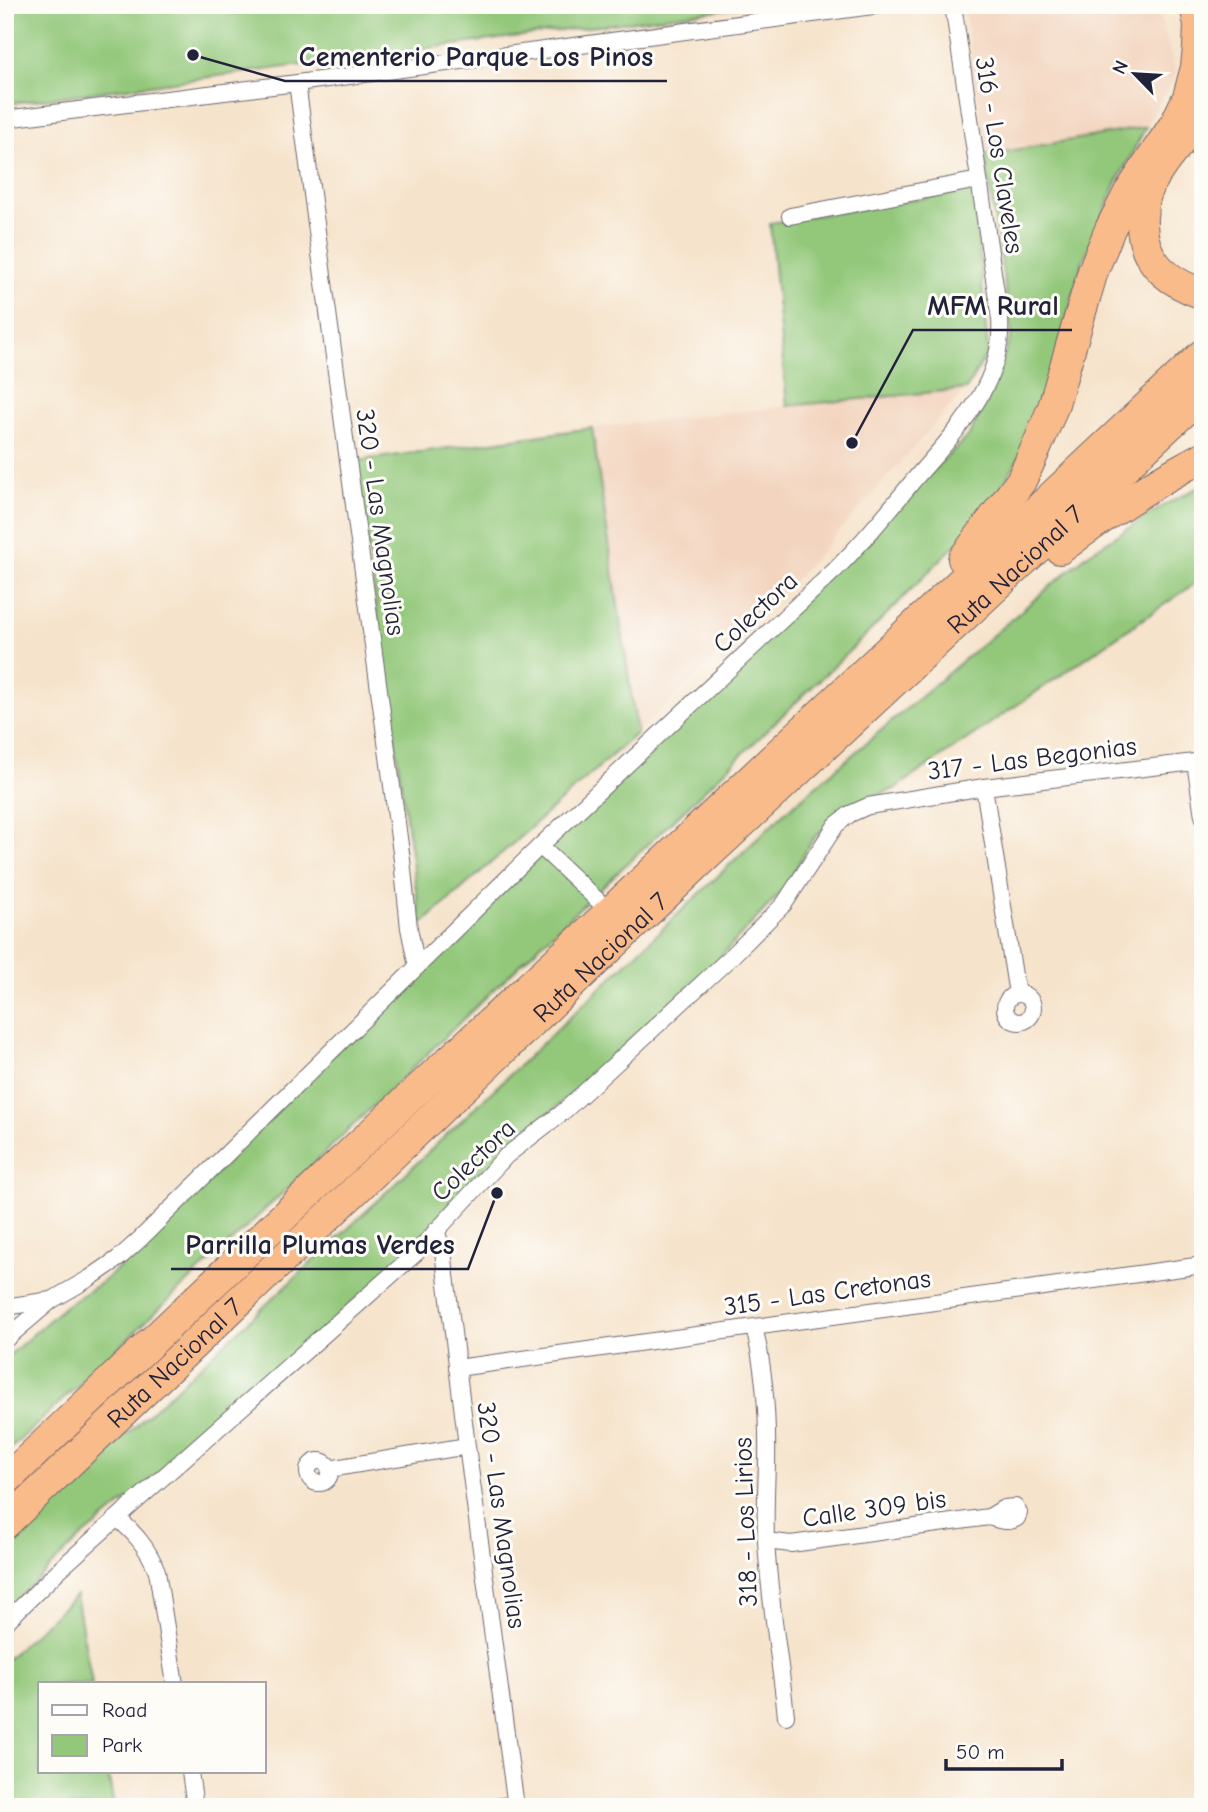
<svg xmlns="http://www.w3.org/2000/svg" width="1208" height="1812" viewBox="0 0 1208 1812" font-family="'Comic Neue',sans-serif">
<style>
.built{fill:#f3d4be}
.green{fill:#93c87a;stroke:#5a755a;stroke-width:2}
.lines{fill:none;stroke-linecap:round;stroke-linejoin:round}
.street-casing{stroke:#6c666d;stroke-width:18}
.highway-casing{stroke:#6c666d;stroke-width:32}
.street{stroke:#fff;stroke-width:16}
.highway{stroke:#fabb8b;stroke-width:30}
.labels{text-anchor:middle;stroke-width:6;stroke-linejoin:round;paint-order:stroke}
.street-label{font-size:26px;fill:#22223b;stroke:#fdfcf7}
.leader{fill:none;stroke:#22223b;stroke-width:2.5}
.callout-dot{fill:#22223b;stroke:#fdfcf7;stroke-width:2.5}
.callout-label{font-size:28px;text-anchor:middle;font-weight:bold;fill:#22223b;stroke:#fdfcf7;stroke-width:6;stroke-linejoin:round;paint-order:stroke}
</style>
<rect width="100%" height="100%" fill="#fdfcf7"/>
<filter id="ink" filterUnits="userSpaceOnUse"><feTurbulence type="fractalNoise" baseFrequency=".0143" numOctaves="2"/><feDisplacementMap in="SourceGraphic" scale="14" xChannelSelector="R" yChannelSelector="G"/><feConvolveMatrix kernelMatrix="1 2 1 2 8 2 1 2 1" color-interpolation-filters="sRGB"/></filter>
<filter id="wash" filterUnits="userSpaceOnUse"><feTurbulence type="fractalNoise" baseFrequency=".00686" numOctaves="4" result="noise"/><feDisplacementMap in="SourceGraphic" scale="28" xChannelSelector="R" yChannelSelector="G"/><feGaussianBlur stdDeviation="1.57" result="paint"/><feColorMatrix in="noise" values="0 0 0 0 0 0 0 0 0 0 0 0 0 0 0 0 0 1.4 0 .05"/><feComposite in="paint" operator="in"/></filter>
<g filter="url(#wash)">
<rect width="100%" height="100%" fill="#f6e3cb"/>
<!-- built -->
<path class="built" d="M 964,5 L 1158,5 L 1176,74 L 1146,127 L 985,155 Z
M 966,389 L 803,572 L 637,733 L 592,428 L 787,406 Z"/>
<!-- green -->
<path class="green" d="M 5,5 L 757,5 L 5,104 Z
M 1146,127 L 1118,180 L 1082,263 L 1036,430 L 983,517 L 868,633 L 685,809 L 537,948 L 291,1185 L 5,1454 L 5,1359 L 64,1307 L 102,1282 L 139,1251 L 181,1211 L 286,1099 L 619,779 L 969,435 L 993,387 L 1012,334 L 985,155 Z
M 974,190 L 988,352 L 966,389 L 787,406 L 770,223 Z
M 592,428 L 637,733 L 421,925 L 356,461 Z
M 1203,485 L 1203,578 L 894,789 L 845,807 L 813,839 L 783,890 L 711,967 L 455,1199 L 403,1259 L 130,1498 L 77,1541 L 5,1611 L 5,1551 L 95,1464 L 354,1223 L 783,814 L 1088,554 L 1166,504 Z
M 76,1595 L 92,1684 L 40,1684 L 40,1772 L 108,1772 L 114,1807 L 5,1807 L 5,1661 Z"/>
</g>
<g filter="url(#ink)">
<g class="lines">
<defs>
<path id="street" d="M 297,83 L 402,860 L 409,928 L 417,967
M 5,119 L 297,83 L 880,5
M 790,216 L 979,180
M 1195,762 L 1203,816
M 984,787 L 1017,994
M 540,846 L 610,912
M1005 1008a14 14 0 1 1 28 0a14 14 0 1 1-28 0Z
M 436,1230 L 443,1251 L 467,1446 L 516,1807
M 5,1307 L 51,1300
M 754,1327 C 765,1371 768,1419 767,1465 C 766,1490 765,1515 766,1540 C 769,1599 780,1657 786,1716
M 5,1340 L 52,1300 L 90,1278 L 119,1258 L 139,1240 L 540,846 L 835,570 C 863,542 888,512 913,481 C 952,435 1005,385 1000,319 L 953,5
M 457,1368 L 1203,1265
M308 1472a11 11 0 1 1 22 0a11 11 0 1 1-22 0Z
M 329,1469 L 467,1446
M 117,1518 C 135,1533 148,1548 157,1571 L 175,1684
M 766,1541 L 791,1544 L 989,1517 L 1004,1508 L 1015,1507 L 1019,1513 L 1017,1518 C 1008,1524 999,1520 989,1517
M 5,1623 L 59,1570 L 117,1518 L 416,1253 L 506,1156 L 563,1112 L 733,955 L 784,904 L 836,825 L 850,814 L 868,806 L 984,787 L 1203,761
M 190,1772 L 195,1807
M 497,1807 L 516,1804"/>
<g id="highway">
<path d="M 1203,118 C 1183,138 1151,173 1144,201 C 1142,206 1143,212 1142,217 C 1140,259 1165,281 1203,294"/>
<path d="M 1060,549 C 1105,515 1152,483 1203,457"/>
<path d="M 963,559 L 1021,481 L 1038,444 L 1053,407 L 1093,271 L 1110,229 L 1128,194 L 1176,122 L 1188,97 L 1196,67 L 1198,48 L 1199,25 L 1195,5"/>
<path d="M 5,1481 L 401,1105 L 613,909 L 1203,354"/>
<path id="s1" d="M 5,1524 L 697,865 L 1203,394"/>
</g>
</defs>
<!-- street casing -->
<use href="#street" class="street-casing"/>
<!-- highway casing -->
<use href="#highway" class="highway-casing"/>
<!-- street -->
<use href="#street" class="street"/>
<!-- highway -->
<use href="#highway" class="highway"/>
</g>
</g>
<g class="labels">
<!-- street labels -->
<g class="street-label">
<text transform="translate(1000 155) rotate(81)" y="9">316 - Los Claveles</text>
<text transform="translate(381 522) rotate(82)" y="9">320 - Las Magnolias</text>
<text dy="9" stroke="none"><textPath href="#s1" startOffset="1390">Ruta Nacional 7</textPath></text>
<text transform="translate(755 612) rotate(-43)" y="9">Colectora</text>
<text transform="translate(1032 758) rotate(-7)" y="9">317 - Las Begonias</text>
<text dy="9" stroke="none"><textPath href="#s1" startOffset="822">Ruta Nacional 7</textPath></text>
<text transform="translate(473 1160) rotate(-44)" y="9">Colectora</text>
<text transform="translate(827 1292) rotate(-8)" y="9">315 - Las Cretonas</text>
<text dy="9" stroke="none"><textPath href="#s1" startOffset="234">Ruta Nacional 7</textPath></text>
<text transform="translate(874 1508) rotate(-8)" y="9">Calle 309 bis</text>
<text transform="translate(502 1515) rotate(82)" y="9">320 - Las Magnolias</text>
<text transform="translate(745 1522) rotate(-92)" y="9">318 - Los Lirios</text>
</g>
</g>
<!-- callouts -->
<path class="leader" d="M193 55L285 81H667M852 443L913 330H1072M497 1193L468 1269H171"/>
<g class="callout-dot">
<circle cx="193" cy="55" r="7"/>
<circle cx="852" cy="443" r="7"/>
<circle cx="497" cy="1193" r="7"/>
</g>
<g class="callout-label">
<text x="476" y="66">Cementerio Parque Los Pinos</text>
<text x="993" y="315">MFM Rural</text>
<text x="320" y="1254">Parrilla Plumas Verdes</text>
</g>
<!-- margin -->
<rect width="1208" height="1812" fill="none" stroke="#fdfcf7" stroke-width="28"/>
<!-- legend -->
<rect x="38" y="1682" width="228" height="91" fill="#fdfcf7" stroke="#a5a5ac" stroke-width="2"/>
<rect x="52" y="1705" width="35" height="10" fill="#ffffff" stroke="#a5a5ac" stroke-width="2"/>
<text x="102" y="1717" font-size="21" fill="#22223b">Road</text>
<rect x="52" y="1735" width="35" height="21" fill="#93c87a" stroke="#a5a5ac" stroke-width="2"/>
<text x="102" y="1752" font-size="21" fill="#22223b">Park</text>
<!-- north arrow -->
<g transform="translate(1135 74) rotate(295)" stroke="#fdfcf7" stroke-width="5" paint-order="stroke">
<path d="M0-5L12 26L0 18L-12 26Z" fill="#22223b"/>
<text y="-10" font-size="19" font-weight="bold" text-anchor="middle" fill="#22223b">N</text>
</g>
<!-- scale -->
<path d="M946 1759v10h116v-10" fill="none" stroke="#22223b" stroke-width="3.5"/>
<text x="956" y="1759" font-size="21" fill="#22223b" stroke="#fdfcf7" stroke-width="5" paint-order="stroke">50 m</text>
</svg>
